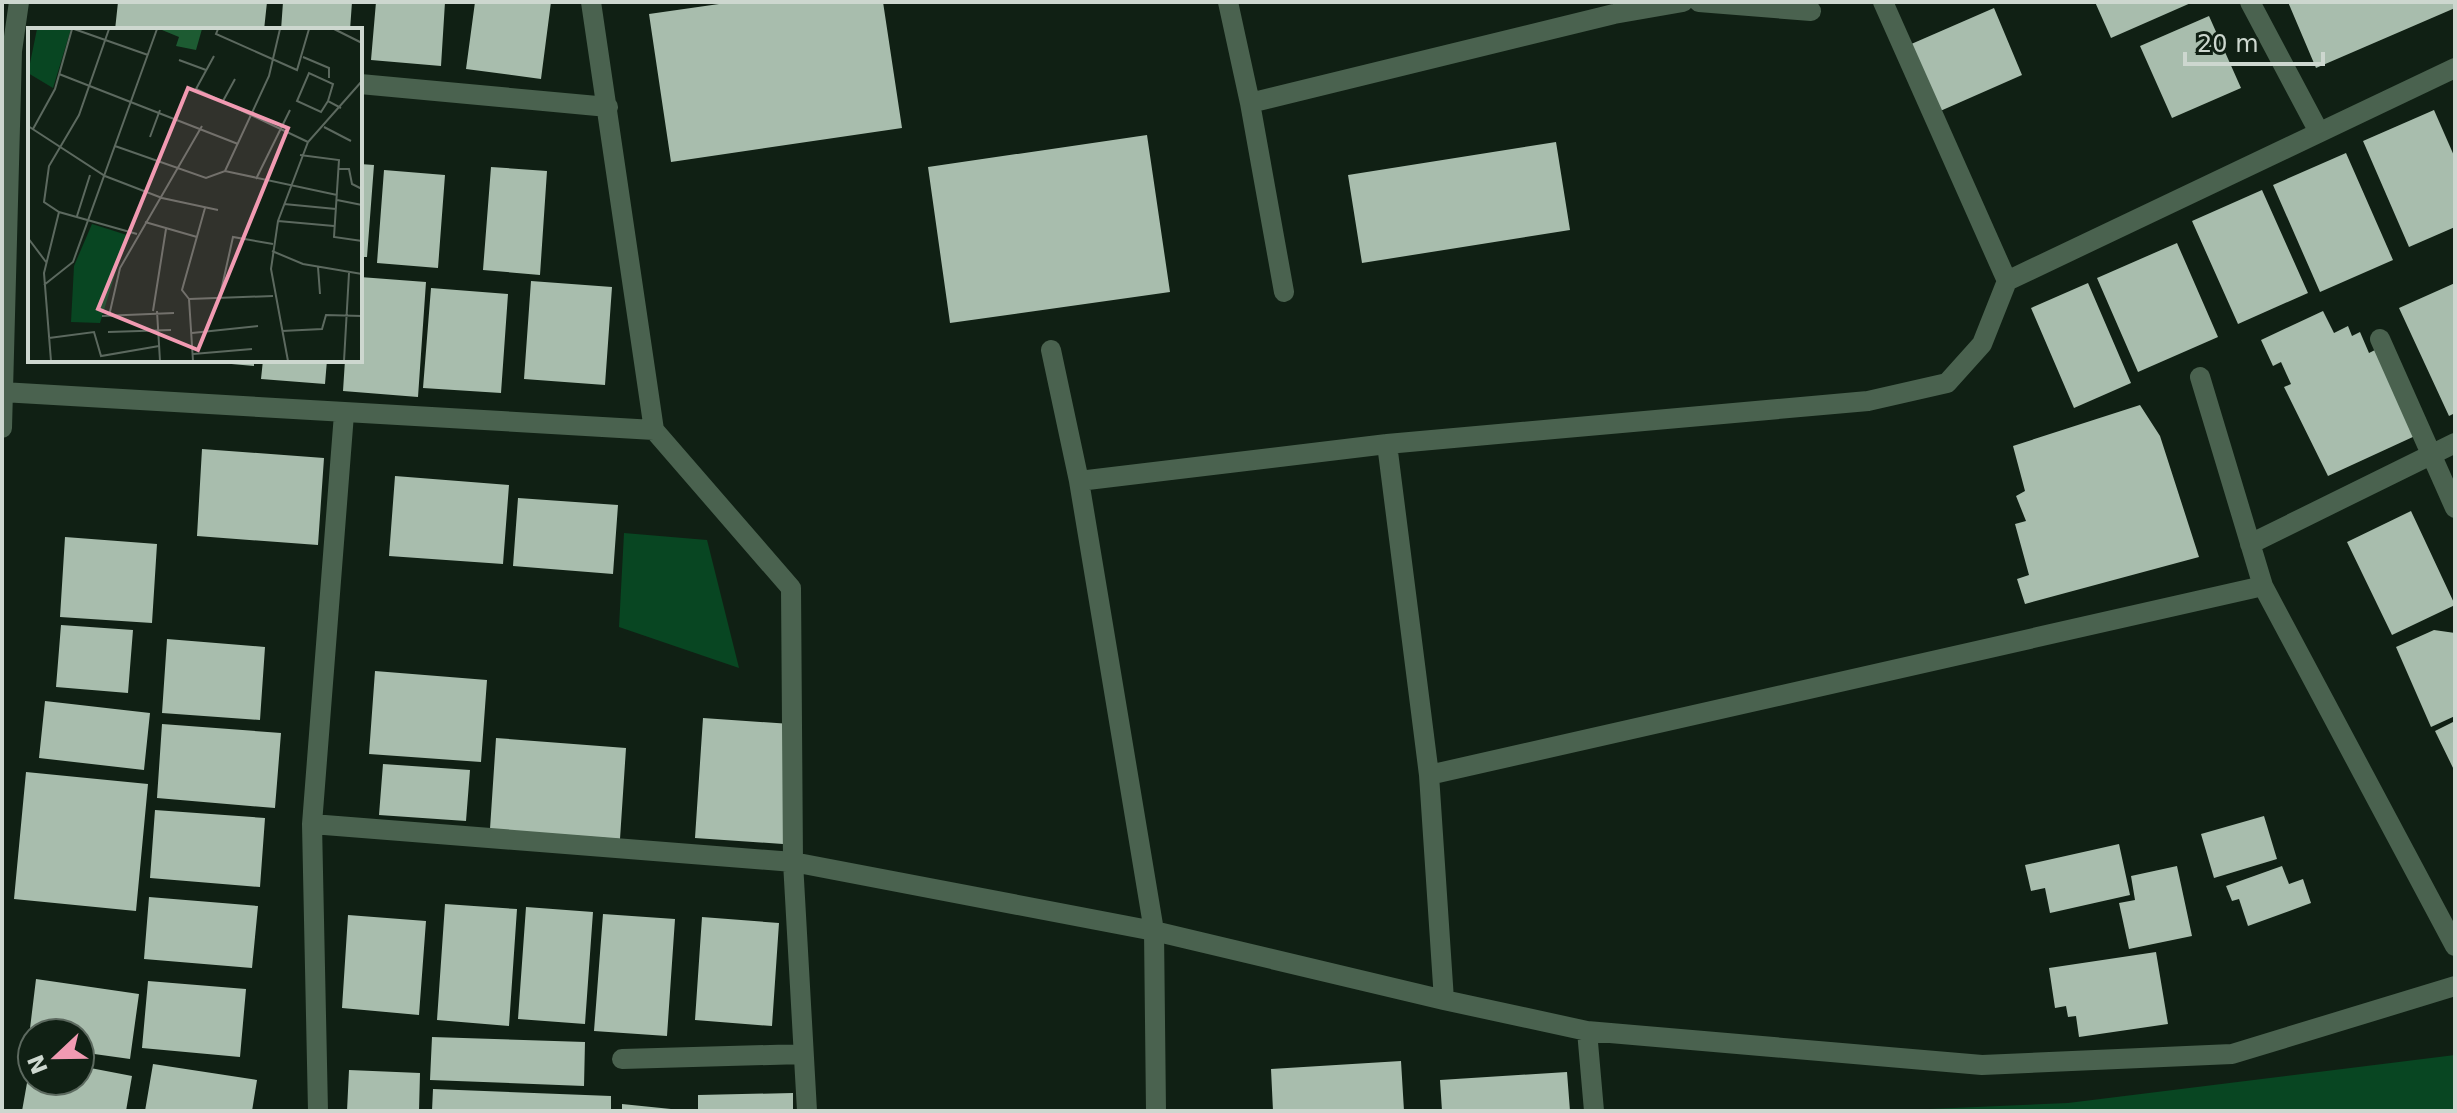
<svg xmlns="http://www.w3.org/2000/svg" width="2457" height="1113" viewBox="0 0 2457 1113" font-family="'DejaVu Sans',sans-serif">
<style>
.green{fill:#084622}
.building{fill:#a8bdad}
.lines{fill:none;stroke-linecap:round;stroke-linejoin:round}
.minor{stroke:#4a624f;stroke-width:20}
.inset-road{fill:none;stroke:#5c695f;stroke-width:2}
.view{fill:#f19ab2;fill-opacity:0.15;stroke:#f19ab2;stroke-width:4}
.inset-edge{fill:none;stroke:#cdd7cf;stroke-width:4}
</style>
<rect width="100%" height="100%" fill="#102014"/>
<!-- green -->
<path class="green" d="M 624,533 L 707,540 L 739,668 L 619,627 Z
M 2455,1055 L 2455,1111 L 1883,1111 L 2068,1103 Z"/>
<!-- building -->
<path class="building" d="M 118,2 L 267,2 L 264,30 L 115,30 Z
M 283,2 L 352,2 L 350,30 L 281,30 Z
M 376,2 L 445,2 L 441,66 L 371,60 Z
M 475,2 L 551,2 L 541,79 L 466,69 Z
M 733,2 L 883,2 L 902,128 L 671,162 L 649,14 Z
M 2095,2 L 2193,2 L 2111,38 Z
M 2288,2 L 2455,2 L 2455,8 L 2316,68 Z
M 1994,8 L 2022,75 L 1938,112 L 1909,45 Z
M 2209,16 L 2241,88 L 2172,118 L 2140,46 Z
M 2434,110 L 2455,158 L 2455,227 L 2409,247 L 2363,141 Z
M 1147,135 L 1170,292 L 950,323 L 928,167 Z
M 1556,142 L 1570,230 L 1362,263 L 1348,175 Z
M 2346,153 L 2393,260 L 2320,292 L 2273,185 Z
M 360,164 L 374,165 L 367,257 L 360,257 Z
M 491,167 L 547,171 L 540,275 L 483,270 Z
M 384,170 L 445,175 L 438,268 L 377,263 Z
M 2262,190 L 2308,293 L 2238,324 L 2192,221 Z
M 2177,243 L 2218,337 L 2138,372 L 2097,278 Z
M 360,277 L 426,282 L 418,397 L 343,391 L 345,360 L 360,360 Z
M 531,281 L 612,287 L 605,385 L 524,379 Z
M 2088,283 L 2131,383 L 2074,408 L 2031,308 Z
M 2455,283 L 2455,413 L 2449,416 L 2399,308 Z
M 431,288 L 508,294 L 501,393 L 423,388 Z
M 2323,311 L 2334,333 L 2348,326 L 2352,336 L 2360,332 L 2369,353 L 2375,350 L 2415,436 L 2328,476 L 2284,387 L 2291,384 L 2281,362 L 2273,366 L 2261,340 Z
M 209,360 L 254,360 L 254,366 L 209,362 Z
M 263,360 L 327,360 L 325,384 L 261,379 Z
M 2140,405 L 2160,436 L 2199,557 L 2025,604 L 2017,579 L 2029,575 L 2015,524 L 2026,521 L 2016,496 L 2025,491 L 2013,446 Z
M 202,449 L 324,458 L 318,545 L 197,536 Z
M 395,476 L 509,485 L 503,564 L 389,556 Z
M 518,498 L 618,505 L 613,574 L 513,566 Z
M 2411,511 L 2455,605 L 2392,635 L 2347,542 Z
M 65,537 L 157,544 L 152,623 L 60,617 Z
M 61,625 L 133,630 L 128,693 L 56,687 Z
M 2434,630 L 2455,633 L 2455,716 L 2431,727 L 2396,647 Z
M 167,639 L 265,647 L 260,720 L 162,713 Z
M 375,671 L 487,680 L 481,762 L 369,754 Z
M 45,701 L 150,713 L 144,770 L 39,758 Z
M 703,718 L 791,724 L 783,844 L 695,838 Z
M 2455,721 L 2455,772 L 2435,731 Z
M 162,724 L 281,733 L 275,808 L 157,798 Z
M 496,738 L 626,748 L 620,839 L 490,829 Z
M 383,764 L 470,770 L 466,821 L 379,815 Z
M 26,772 L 148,784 L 136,911 L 14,899 Z
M 155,810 L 265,818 L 260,887 L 150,878 Z
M 2264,816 L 2277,859 L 2214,878 L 2201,834 Z
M 2119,844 L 2130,895 L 2050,913 L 2045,888 L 2031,891 L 2025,865 Z
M 2177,866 L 2192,936 L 2129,949 L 2119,903 L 2135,900 L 2131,876 Z
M 2282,866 L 2289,884 L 2303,879 L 2311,903 L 2248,926 L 2239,899 L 2232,901 L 2226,886 Z
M 149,897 L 258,906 L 252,968 L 144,959 Z
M 445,904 L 517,909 L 509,1026 L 437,1020 Z
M 526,907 L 593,912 L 585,1024 L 518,1019 Z
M 603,914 L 675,919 L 667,1036 L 594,1031 Z
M 348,915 L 426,921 L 419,1015 L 342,1008 Z
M 702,917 L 779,923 L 772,1026 L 695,1020 Z
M 2156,952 L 2168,1024 L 2079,1037 L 2076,1016 L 2068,1017 L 2066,1006 L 2055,1008 L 2049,968 Z
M 36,979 L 139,994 L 130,1059 L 80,1052 L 80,1033 L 32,1033 L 32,1045 L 28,1045 Z
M 148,981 L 246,989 L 240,1057 L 142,1048 Z
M 432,1037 L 585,1042 L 584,1086 L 430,1080 Z
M 1401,1061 L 1404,1111 L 1273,1111 L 1271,1069 Z
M 153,1064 L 257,1080 L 252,1111 L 145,1111 Z
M 30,1066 L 32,1081 L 80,1081 L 80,1066 L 132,1076 L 126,1111 L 22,1111 Z
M 349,1070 L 420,1073 L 419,1111 L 347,1111 Z
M 1567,1072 L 1570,1111 L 1442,1111 L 1440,1080 Z
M 433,1089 L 611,1096 L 611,1111 L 432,1111 Z
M 793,1093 L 793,1111 L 698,1111 L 698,1095 Z
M 622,1104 L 671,1109 L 671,1111 L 622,1111 Z"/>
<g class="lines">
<!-- minor -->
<path class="minor" d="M 591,2 L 654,430 L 791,588 L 793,862 L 807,1111
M 1228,2 L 1250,103 L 1614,14 L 1683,2
M 1699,2 L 1811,11
M 1883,2 L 2007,281
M 2250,2 L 2319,132
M 360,84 L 608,107
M 1250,103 L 1284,292
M 2380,339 L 2455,508
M 1051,350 L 1079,481 L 1154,931 L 1156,1111
M 2200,377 L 2263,586 L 2455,946
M 2,392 L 654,430
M 2,428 L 12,51 L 19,2
M 1387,444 L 1429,775 L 1444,1000
M 1079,481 L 1387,444 L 1868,401 L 1947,383 L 1982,344 L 2007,281 L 2455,68
M 2250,544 L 2455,443
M 1429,775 L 2263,586
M 312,824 L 793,862 L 1154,931 L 1444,1000 L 1587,1031 L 1982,1065 L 2232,1054 L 2455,986
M 1587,1031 L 1594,1111
M 622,1059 L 803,1054
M 318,1111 L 312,824 L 344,414"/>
</g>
<!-- overview -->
<g transform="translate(28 28)">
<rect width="334" height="334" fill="#102014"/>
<path d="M 9,1 L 43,1 L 25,60 L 0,45 ZM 64,196 L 99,207 L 72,295 L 43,294 L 46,238 Z" fill="#084622"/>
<path d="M 174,1 L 168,22 L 148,18 L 151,9 L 134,2 Z" fill="#1d5b32"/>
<path class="inset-road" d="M 46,1 L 120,27M 81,1 L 51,87 L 21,138 L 16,174 L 31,184 L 109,206M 190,1 L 188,6 L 269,42 L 281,1M 306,1 L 334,15M 186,28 L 168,61 L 280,114M 275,29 L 301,40 L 301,50M 151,32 L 178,42M 31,46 L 210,116M 195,73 L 207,51M 300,73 L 305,56 L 281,45 L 269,73 L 293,84 L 300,73 L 313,80M 0,98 L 77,148 L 134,170 L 190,182M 296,99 L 323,113M 5,101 L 27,61 L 44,1M 122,109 L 132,82M 87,118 L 178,150 L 197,143 L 309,167M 272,127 L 311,132 L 306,209 L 334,213M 311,141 L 321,141 L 324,156 L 334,161M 197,143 L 241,48 L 252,1M 228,151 L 262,82M 309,172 L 334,177M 256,176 L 308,181M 49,188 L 62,147M 250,193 L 306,198M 117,194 L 169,209M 0,210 L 18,234M 244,223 L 275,236 L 334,246M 290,239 L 292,266M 16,257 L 45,234 L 129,1M 193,263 L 205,209 L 245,216M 161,271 L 245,268M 125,283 L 138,201M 129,283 L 132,333M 74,288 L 146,285M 81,288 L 92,240 L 174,98M 254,303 L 294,301 L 298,287 L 334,288M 80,304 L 143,302M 164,305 L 230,298M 21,310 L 66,304 L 73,328 L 131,318M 165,326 L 224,321M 23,333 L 16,245 L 31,184M 165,333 L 161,271 L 154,262 L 177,180M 260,333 L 243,241 L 250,193 L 280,114 L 334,53M 316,333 L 321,245"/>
<path class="view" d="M 160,60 L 260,100 L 170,322 L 70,281 Z"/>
<rect width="334" height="334" class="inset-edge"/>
</g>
<!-- border -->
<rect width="2457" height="1113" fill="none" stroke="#cdd7cf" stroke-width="8"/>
<!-- north arrow -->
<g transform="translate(56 1057) rotate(248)"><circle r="38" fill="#102014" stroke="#5c695f" stroke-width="2"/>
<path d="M0-6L14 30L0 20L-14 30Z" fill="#f19ab2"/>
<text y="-12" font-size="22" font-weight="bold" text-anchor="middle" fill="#cdd7cf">N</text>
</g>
<!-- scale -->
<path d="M2185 52v12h138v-12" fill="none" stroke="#cdd7cf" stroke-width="4"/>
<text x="2197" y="52" font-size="24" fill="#cdd7cf" stroke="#102014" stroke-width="6" paint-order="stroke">20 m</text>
</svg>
